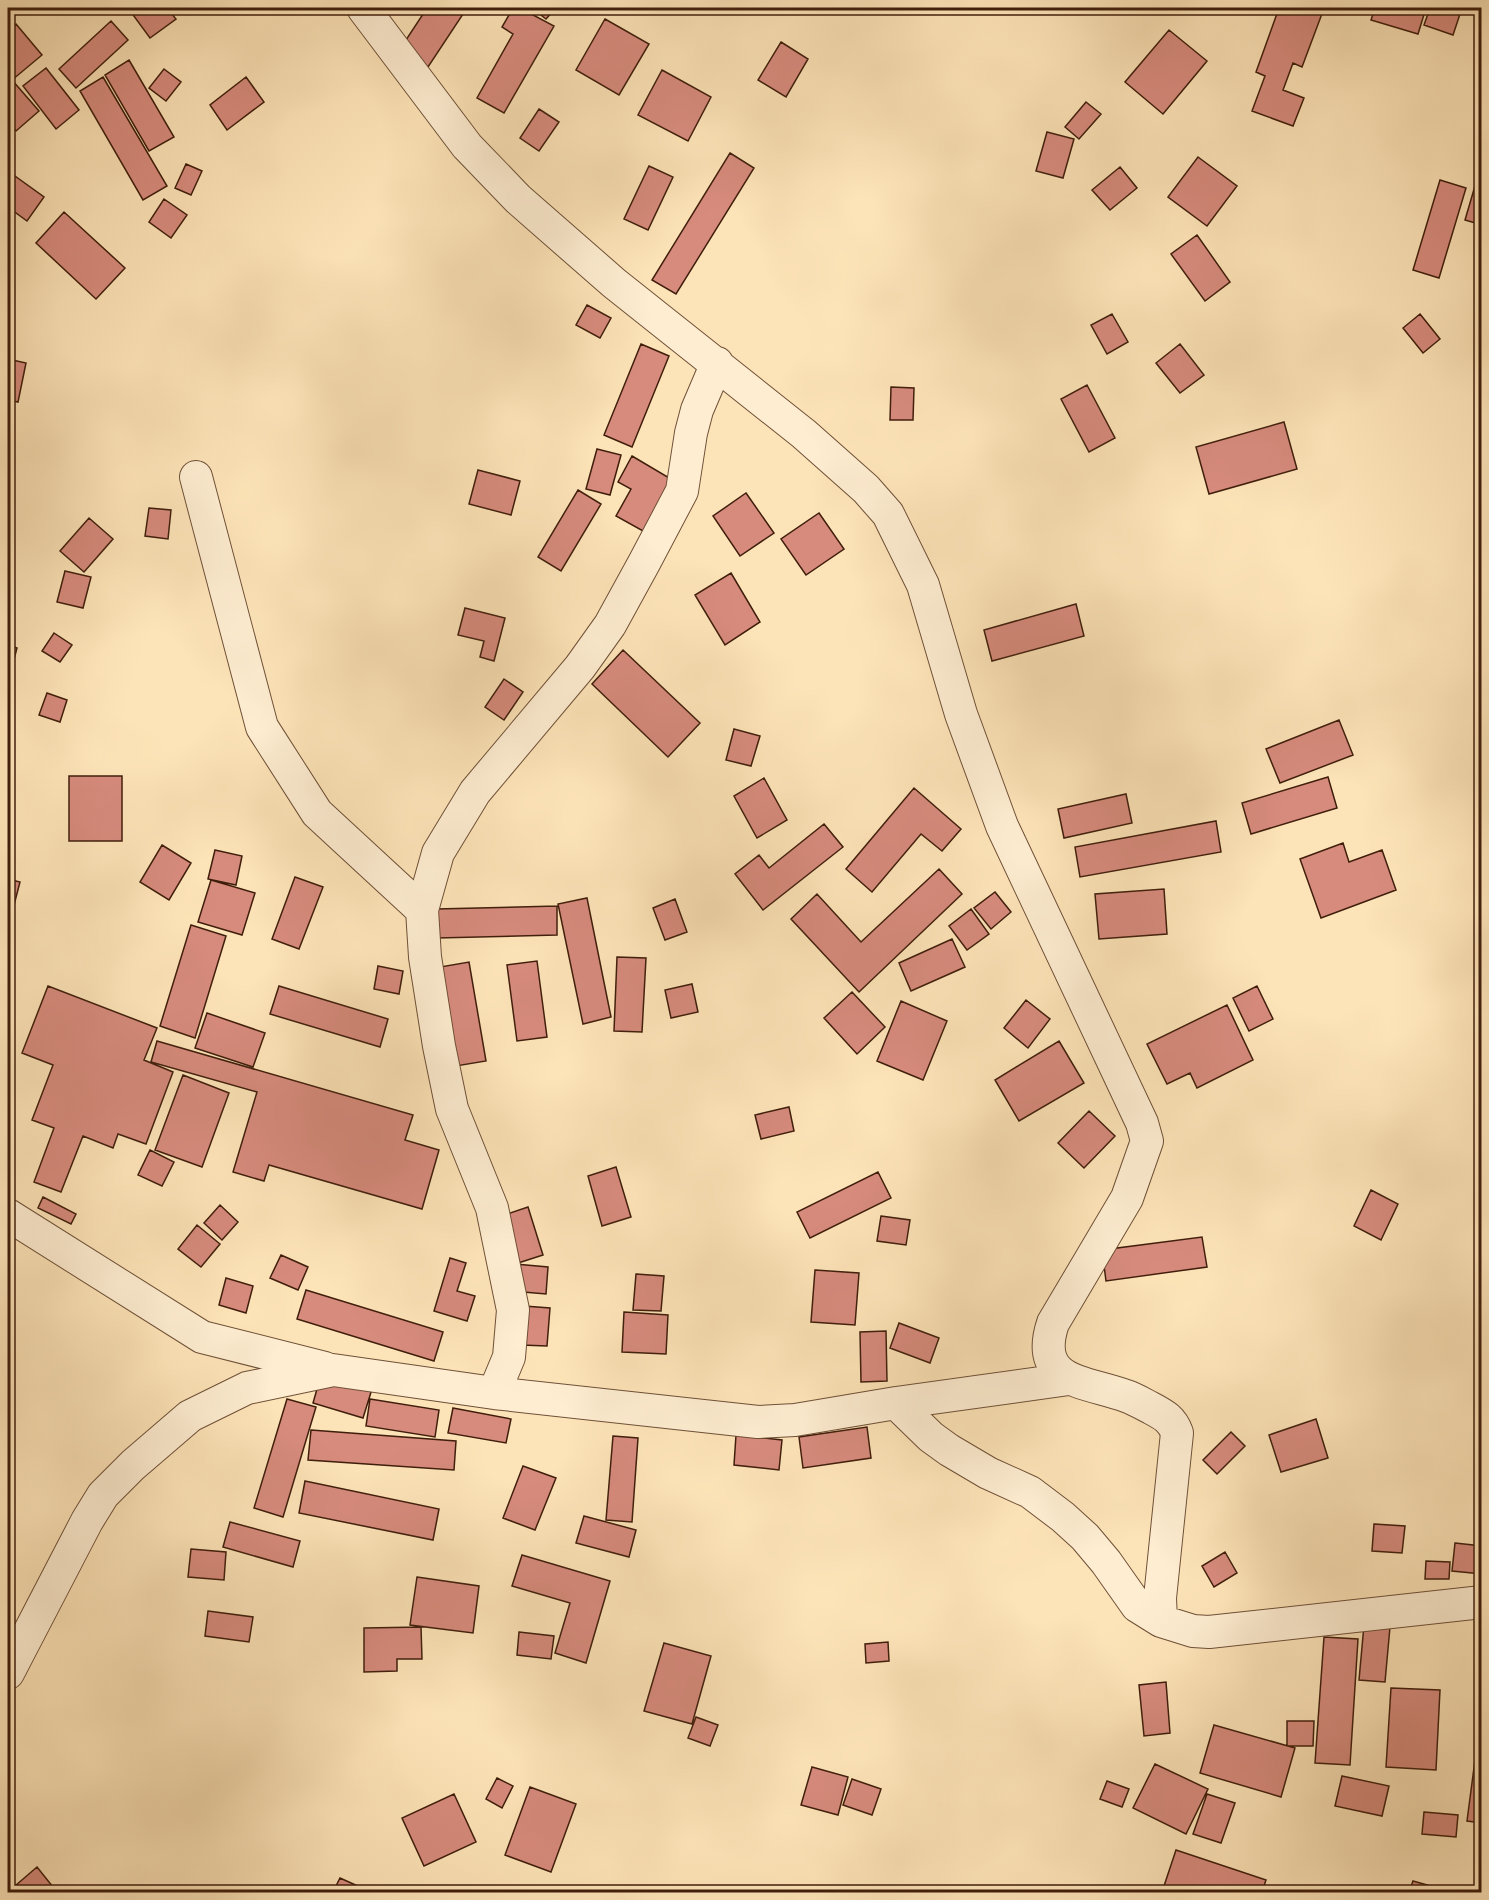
<svg xmlns="http://www.w3.org/2000/svg" width="1489" height="1900" viewBox="0 0 1489 1900" font-family="'IM FELL Double Pica',serif">
<style>
.building{fill:#d78b7d;stroke:#401e0c;stroke-width:1.5}
.lines{fill:none;stroke-linecap:round;stroke-linejoin:round}
.minor-casing{stroke:#6f5037;stroke-width:34}
.minor{stroke:#feedd1;stroke-width:32}
</style>
<rect width="100%" height="100%" fill="#fde4b8"/>
<filter id="stains"><feTurbulence type="fractalNoise" baseFrequency=".00333" numOctaves="4"/><feColorMatrix values="0 0 0 0 .2 0 0 0 0 .09 0 0 0 0 .02 0 0 0 .5 -.17"/></filter>
<radialGradient id="worn" r=".72"><stop offset=".6" stop-color="#630" stop-opacity="0"/><stop offset="1" stop-color="#630" stop-opacity=".3"/></radialGradient>
<!-- building -->
<path class="building" d="M 128,8 L 167,8 L 176,19 L 150,38 Z
M 427,8 L 467,8 L 428,67 L 400,49 Z
M 513,8 L 520,8 L 554,26 L 504,113 L 477,98 L 513,34 L 502,27 Z
M 532,8 L 556,8 L 546,19 Z
M 1279,8 L 1312,8 L 1323,11 L 1302,67 L 1293,63 L 1283,90 L 1304,98 L 1293,126 L 1252,111 L 1265,76 L 1256,72 Z
M 1375,8 L 1426,8 L 1418,34 L 1371,20 Z
M 1430,8 L 1462,8 L 1453,35 L 1424,25 Z
M 605,19 L 649,44 L 619,95 L 576,70 Z
M 111,21 L 128,40 L 76,88 L 59,69 Z
M 16,24 L 42,55 L 12,80 L 39,111 L 16,131 L 8,121 L 8,31 Z
M 1169,30 L 1207,61 L 1163,114 L 1125,82 Z
M 781,42 L 808,59 L 786,97 L 758,80 Z
M 129,60 L 174,137 L 149,151 L 105,75 Z
M 46,68 L 79,110 L 56,129 L 23,86 Z
M 164,69 L 181,82 L 166,101 L 149,88 Z
M 662,70 L 711,97 L 688,141 L 638,115 Z
M 103,77 L 167,186 L 143,200 L 80,91 Z
M 246,77 L 264,102 L 227,130 L 210,105 Z
M 1086,102 L 1101,114 L 1079,139 L 1065,127 Z
M 539,109 L 559,122 L 539,151 L 520,138 Z
M 1047,132 L 1074,139 L 1063,178 L 1036,171 Z
M 730,153 L 754,168 L 676,294 L 652,280 Z
M 1198,157 L 1237,186 L 1207,226 L 1168,197 Z
M 1482,162 L 1482,225 L 1465,220 Z
M 186,164 L 202,171 L 191,195 L 175,188 Z
M 649,166 L 673,177 L 648,230 L 624,219 Z
M 1120,167 L 1137,188 L 1110,210 L 1092,190 Z
M 8,171 L 44,197 L 27,221 L 8,207 Z
M 1440,180 L 1466,188 L 1439,278 L 1413,270 Z
M 164,199 L 187,215 L 171,238 L 149,222 Z
M 64,212 L 125,268 L 96,299 L 36,243 Z
M 1197,235 L 1230,282 L 1205,301 L 1171,254 Z
M 587,305 L 611,318 L 600,338 L 576,325 Z
M 1112,314 L 1128,342 L 1107,354 L 1091,325 Z
M 1420,314 L 1440,339 L 1423,353 L 1403,328 Z
M 641,344 L 669,356 L 632,447 L 604,435 Z
M 1180,344 L 1204,375 L 1180,393 L 1156,363 Z
M 8,359 L 26,363 L 18,402 L 8,400 Z
M 1087,385 L 1115,438 L 1089,452 L 1061,399 Z
M 891,387 L 914,388 L 913,420 L 890,420 Z
M 1284,422 L 1297,469 L 1209,494 L 1196,447 Z
M 597,449 L 621,455 L 610,495 L 586,489 Z
M 632,456 L 671,479 L 643,531 L 616,516 L 631,489 L 618,482 Z
M 478,470 L 520,481 L 511,515 L 469,504 Z
M 578,490 L 601,504 L 561,571 L 538,557 Z
M 746,493 L 774,533 L 740,556 L 713,516 Z
M 149,508 L 171,510 L 168,539 L 145,536 Z
M 819,513 L 844,549 L 806,575 L 781,539 Z
M 89,518 L 113,539 L 84,572 L 60,551 Z
M 65,571 L 91,577 L 83,608 L 57,602 Z
M 731,573 L 760,622 L 725,645 L 695,595 Z
M 1076,604 L 1084,636 L 992,661 L 984,630 Z
M 465,608 L 505,618 L 494,661 L 480,657 L 484,641 L 458,635 Z
M 54,633 L 72,645 L 60,662 L 42,651 Z
M 8,645 L 17,648 L 8,682 Z
M 623,650 L 700,723 L 668,757 L 592,684 Z
M 504,679 L 523,692 L 504,720 L 485,707 Z
M 47,693 L 67,700 L 60,722 L 39,715 Z
M 1339,720 L 1353,755 L 1280,783 L 1266,749 Z
M 734,729 L 760,736 L 751,766 L 726,760 Z
M 69,776 L 122,776 L 122,841 L 69,841 Z
M 1328,777 L 1337,808 L 1251,834 L 1242,803 Z
M 764,778 L 787,820 L 757,838 L 734,796 Z
M 914,788 L 961,829 L 942,851 L 921,834 L 872,892 L 846,869 Z
M 1126,794 L 1132,823 L 1064,838 L 1058,809 Z
M 8,797 L 11,798 L 8,820 Z
M 1216,821 L 1221,852 L 1080,877 L 1075,847 Z
M 824,824 L 843,847 L 763,910 L 735,874 L 759,855 L 769,868 Z
M 1343,843 L 1349,862 L 1382,850 L 1396,890 L 1321,918 L 1300,859 Z
M 162,845 L 191,863 L 169,900 L 140,882 Z
M 215,850 L 242,856 L 236,885 L 208,879 Z
M 939,869 L 962,894 L 859,992 L 791,919 L 817,894 L 861,942 Z
M 295,877 L 323,887 L 299,949 L 272,939 Z
M 8,879 L 20,882 L 13,909 L 8,908 Z
M 211,880 L 255,893 L 242,935 L 198,922 Z
M 1164,889 L 1167,934 L 1099,939 L 1095,894 Z
M 995,892 L 1011,912 L 991,929 L 974,908 Z
M 587,898 L 611,1017 L 583,1024 L 558,904 Z
M 675,899 L 687,932 L 665,940 L 653,908 Z
M 557,906 L 557,935 L 437,938 L 436,909 Z
M 971,909 L 989,934 L 967,950 L 949,926 Z
M 191,925 L 226,936 L 195,1038 L 160,1026 Z
M 952,939 L 965,967 L 911,991 L 899,963 Z
M 617,957 L 646,958 L 642,1032 L 614,1031 Z
M 537,961 L 547,1037 L 517,1041 L 507,965 Z
M 469,962 L 486,1061 L 456,1066 L 440,967 Z
M 378,966 L 403,971 L 399,994 L 374,989 Z
M 692,984 L 698,1012 L 671,1018 L 665,990 Z
M 48,986 L 157,1028 L 144,1060 L 173,1072 L 146,1144 L 118,1134 L 113,1148 L 83,1136 L 61,1192 L 34,1182 L 54,1128 L 32,1120 L 53,1065 L 22,1053 Z
M 279,986 L 388,1019 L 380,1047 L 270,1014 Z
M 1257,986 L 1273,1019 L 1249,1031 L 1233,998 Z
M 852,992 L 885,1027 L 857,1054 L 824,1018 Z
M 1026,1000 L 1050,1019 L 1028,1048 L 1004,1028 Z
M 901,1001 L 947,1021 L 923,1080 L 877,1061 Z
M 1227,1005 L 1253,1060 L 1197,1088 L 1190,1073 L 1167,1084 L 1147,1044 Z
M 207,1013 L 265,1033 L 253,1067 L 195,1048 Z
M 157,1041 L 413,1115 L 405,1140 L 439,1150 L 422,1209 L 269,1165 L 264,1181 L 233,1172 L 257,1092 L 151,1062 Z
M 1059,1041 L 1084,1083 L 1019,1121 L 995,1080 Z
M 183,1075 L 229,1093 L 202,1167 L 155,1150 Z
M 789,1107 L 794,1131 L 761,1139 L 755,1115 Z
M 1089,1111 L 1115,1136 L 1084,1168 L 1058,1143 Z
M 150,1150 L 174,1162 L 162,1186 L 138,1175 Z
M 616,1167 L 631,1217 L 602,1226 L 588,1176 Z
M 878,1172 L 891,1198 L 810,1238 L 797,1212 Z
M 1371,1190 L 1398,1204 L 1381,1240 L 1354,1226 Z
M 43,1197 L 76,1214 L 71,1224 L 38,1208 Z
M 220,1205 L 238,1222 L 222,1240 L 204,1223 Z
M 528,1207 L 543,1255 L 515,1264 L 501,1216 Z
M 881,1216 L 910,1220 L 906,1245 L 877,1241 Z
M 197,1225 L 220,1244 L 201,1267 L 178,1249 Z
M 1202,1237 L 1207,1267 L 1106,1281 L 1102,1250 Z
M 281,1255 L 308,1267 L 298,1290 L 270,1278 Z
M 450,1258 L 466,1263 L 457,1291 L 475,1296 L 467,1321 L 434,1311 Z
M 515,1264 L 548,1267 L 546,1294 L 512,1291 Z
M 815,1270 L 859,1273 L 855,1325 L 811,1322 Z
M 636,1274 L 664,1276 L 661,1311 L 633,1310 Z
M 226,1278 L 253,1286 L 246,1313 L 219,1305 Z
M 306,1290 L 443,1332 L 434,1361 L 297,1319 Z
M 524,1306 L 550,1308 L 547,1346 L 521,1345 Z
M 624,1312 L 668,1315 L 666,1354 L 622,1352 Z
M 899,1323 L 939,1338 L 930,1363 L 890,1348 Z
M 886,1331 L 887,1381 L 861,1382 L 860,1332 Z
M 321,1375 L 372,1389 L 363,1418 L 313,1403 Z
M 287,1399 L 316,1407 L 283,1517 L 254,1508 Z
M 370,1399 L 439,1410 L 435,1437 L 366,1426 Z
M 453,1408 L 511,1419 L 506,1443 L 448,1433 Z
M 1316,1419 L 1328,1458 L 1281,1472 L 1269,1435 Z
M 867,1427 L 871,1458 L 803,1468 L 799,1437 Z
M 311,1430 L 456,1441 L 454,1470 L 308,1460 Z
M 1231,1432 L 1245,1446 L 1217,1474 L 1203,1460 Z
M 736,1435 L 782,1440 L 779,1470 L 734,1465 Z
M 613,1436 L 638,1438 L 632,1522 L 606,1520 Z
M 523,1466 L 556,1478 L 535,1530 L 503,1518 Z
M 305,1481 L 439,1509 L 433,1540 L 299,1513 Z
M 584,1516 L 636,1530 L 629,1557 L 576,1543 Z
M 230,1522 L 300,1541 L 293,1567 L 223,1547 Z
M 1374,1524 L 1405,1526 L 1402,1553 L 1372,1551 Z
M 1455,1543 L 1482,1546 L 1482,1574 L 1452,1571 Z
M 191,1549 L 226,1552 L 224,1580 L 188,1577 Z
M 1225,1552 L 1237,1573 L 1214,1587 L 1202,1566 Z
M 522,1555 L 610,1581 L 586,1663 L 555,1653 L 570,1603 L 512,1586 Z
M 1426,1561 L 1450,1562 L 1449,1579 L 1425,1579 Z
M 417,1577 L 479,1586 L 473,1633 L 410,1625 Z
M 208,1611 L 253,1617 L 249,1642 L 205,1636 Z
M 1477,1622 L 1482,1622 L 1482,1648 L 1478,1648 Z
M 1364,1625 L 1390,1627 L 1385,1682 L 1359,1680 Z
M 421,1627 L 422,1659 L 397,1659 L 397,1671 L 364,1672 L 364,1628 Z
M 519,1632 L 554,1636 L 551,1659 L 517,1655 Z
M 1324,1637 L 1358,1639 L 1350,1765 L 1315,1763 Z
M 888,1642 L 889,1661 L 866,1663 L 865,1644 Z
M 664,1643 L 711,1656 L 692,1724 L 644,1711 Z
M 1166,1682 L 1170,1733 L 1144,1736 L 1139,1685 Z
M 1391,1688 L 1440,1690 L 1436,1770 L 1386,1767 Z
M 696,1717 L 718,1725 L 710,1746 L 688,1738 Z
M 1287,1721 L 1314,1721 L 1313,1746 L 1287,1746 Z
M 1214,1725 L 1295,1748 L 1281,1797 L 1200,1773 Z
M 1475,1760 L 1482,1760 L 1482,1823 L 1467,1821 Z
M 1155,1764 L 1208,1789 L 1186,1834 L 1133,1808 Z
M 812,1767 L 848,1777 L 838,1815 L 801,1805 Z
M 1342,1776 L 1389,1786 L 1382,1816 L 1335,1806 Z
M 497,1778 L 513,1786 L 502,1808 L 486,1799 Z
M 852,1779 L 881,1789 L 872,1815 L 843,1805 Z
M 1107,1781 L 1129,1789 L 1122,1807 L 1100,1799 Z
M 530,1787 L 576,1804 L 551,1872 L 505,1855 Z
M 454,1794 L 476,1842 L 424,1866 L 402,1818 Z
M 1207,1794 L 1235,1803 L 1221,1843 L 1193,1834 Z
M 1424,1812 L 1458,1815 L 1456,1837 L 1422,1834 Z
M 1482,1834 L 1482,1852 L 1476,1851 Z
M 1176,1850 L 1266,1880 L 1262,1892 L 1162,1892 Z
M 37,1867 L 57,1892 L 8,1892 Z
M 340,1878 L 371,1892 L 333,1892 Z
M 1413,1881 L 1452,1892 L 1409,1892 Z"/>
<g class="lines">
<defs>
<path id="minor" d="M 363,8 L 467,146 L 518,199 L 614,283 L 804,434 L 866,489 L 888,514 L 923,585 L 961,714 L 1002,826 L 1142,1123 L 1147,1141 L 1127,1198 L 1053,1323 C 1033,1383 1085,1381 1126,1396 C 1135,1399 1143,1404 1151,1408 C 1164,1415 1172,1419 1177,1433 L 1160,1598 L 1161,1621 L 1193,1631 L 1209,1632 L 1482,1602
M 196,477 L 262,727 L 317,813 L 422,910
M 8,1215 L 202,1337 L 325,1368
M 494,1393 L 509,1357 L 513,1310 L 492,1208 L 452,1109 L 439,1046 L 425,957 L 422,910 L 438,853 L 475,792 L 580,667 L 610,625 L 644,563 L 682,491 L 691,433 L 697,410 L 717,363
M 896,1403 L 931,1437 L 949,1450 L 988,1473 L 1030,1492 L 1063,1517 L 1085,1537 L 1106,1562 L 1137,1606 L 1161,1621
M 8,1673 L 87,1521 L 103,1495 L 133,1465 L 190,1416 L 247,1388 L 333,1370 L 494,1393 L 758,1422 L 795,1420 L 896,1403 L 1069,1379"/>
</defs>
<!-- minor casing -->
<use href="#minor" class="minor-casing"/>
<!-- minor -->
<use href="#minor" class="minor"/>
</g>
<!-- margin -->
<rect width="1489" height="1900" fill="none" stroke="#fde4b8" stroke-width="30"/>
<rect x="9" y="9" width="1471" height="1882" fill="none" stroke="#401e0c" stroke-width="3"/>
<rect x="15" y="15" width="1459" height="1870" fill="none" stroke="#401e0c" stroke-width="1.5"/>
<rect width="100%" height="100%" filter="url(#stains)"/>
<rect width="100%" height="100%" fill="url(#worn)"/>
</svg>
